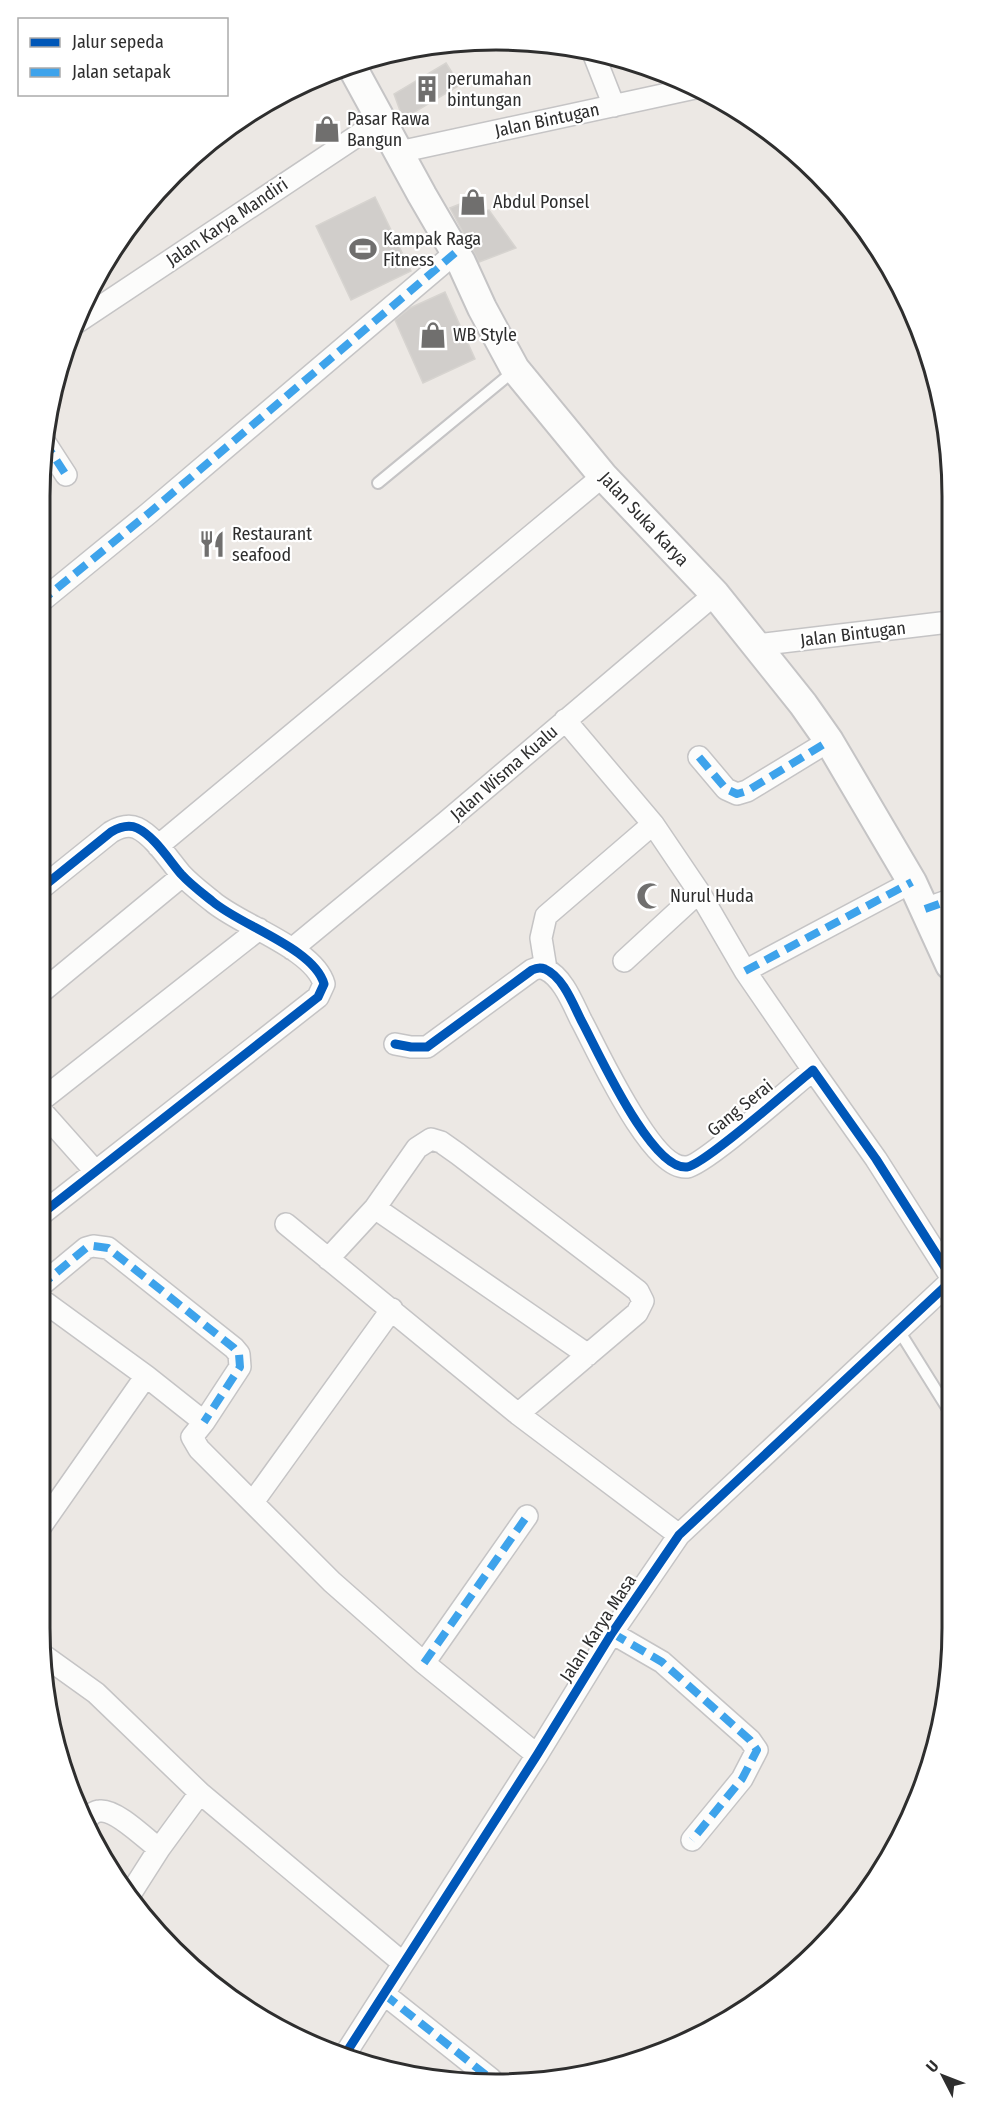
<svg xmlns="http://www.w3.org/2000/svg" width="991" height="2124" viewBox="0 0 991 2124" font-family="'Fira Sans Condensed',sans-serif">
<style>
.building{fill:#d1cecb;stroke:#d7d4d0;stroke-width:1.5}
.lines{fill:none;stroke-linecap:round;stroke-linejoin:round}
.lane-casing{stroke:#c5c4c5;stroke-width:14}
.street-casing{stroke:#c5c4c5;stroke-width:24}
.secondary-casing{stroke:#c5c4c5;stroke-width:32}
.lane{stroke:#fcfcfb;stroke-width:10}
.street{stroke:#fcfcfb;stroke-width:21}
.secondary{stroke:#fcfcfb;stroke-width:28}
.quiet{stroke:#3ea3eb;stroke-width:8;stroke-dasharray:15 8;stroke-linecap:butt}
.cycleway-casing{stroke:#fff;stroke-width:13}
.cycleway{stroke:#0057b8;stroke-width:9}
.labels{text-anchor:middle;stroke-width:4.5;stroke-linejoin:round;paint-order:stroke}
.poi-label{font-size:18px;fill:#2e2e2e;stroke:#fff;text-anchor:start}
.street-label{font-size:18px;fill:#2e2e2e;stroke:#fff}
.rim{fill:none;stroke:#2e2e2e;stroke-width:3}
</style>
<rect width="100%" height="100%" fill="#ece8e4"/>
<!-- building -->
<path class="building" d="M 446,63 L 460,85 L 403,119 L 394,94 Z
M 375,197 L 411,271 L 351,300 L 316,226 Z
M 478,197 L 485,211 L 489,210 L 516,248 L 479,262 L 450,208 Z
M 445,292 L 475,359 L 423,383 L 395,320 L 410,308 Z"/>
<g class="lines">
<defs>
<path id="lane" d="M 378,483 L 515,370
M 898,1329 L 951,1414"/>
<path id="street" d="M 592,50 L 614,106
M 399,152 L 695,88
M 73,325 L 381,120
M 44,441 L 66,475
M 39,603 L 149,513 L 455,253
M 757,645 L 949,622
M 565,720 L 653,824 L 699,892 L 745,971 L 813,1070
M 699,757 L 726,789 L 737,794 L 747,791 L 829,741
M 158,846 L 603,476
M 925,909 L 950,900
M 292,949 L 446,822 L 715,594
M 624,961 L 699,892
M 546,969 L 541,938 L 546,916 L 653,824
M 745,971 L 912,882
M 39,994 L 182,876
M 395,1044 L 411,1047 L 427,1047 L 532,970 C 536,968 540,967 545,969 C 563,977 573,1004 581,1020 C 597,1049 651,1171 687,1167 C 704,1165 793,1086 813,1070 L 876,1159 L 951,1277
M 39,1102 L 259,929
M 39,1108 L 95,1171
M 375,1208 L 588,1355
M 39,1216 L 318,997 L 324,984 C 314,948 239,925 212,901 C 202,893 190,884 181,874 C 169,860 154,836 137,828 C 128,824 118,828 111,832 L 39,890
M 286,1224 L 518,1414 L 679,1535
M 328,1259 L 375,1208 L 417,1148 L 431,1139 L 441,1142 L 458,1154 L 638,1291 L 643,1301 L 637,1313 L 518,1414
M 39,1287 L 86,1248 L 93,1246 L 108,1248 L 234,1348 L 239,1354 L 240,1367 L 204,1422
M 39,1298 L 146,1376 L 204,1422 L 192,1437 L 199,1449 L 332,1582 L 424,1663 L 537,1755
M 253,1502 L 392,1309
M 39,1529 L 146,1376
M 612,1633 L 662,1662 L 750,1740 L 757,1750 L 742,1779 L 692,1840
M 43,1655 L 96,1693 L 200,1793 L 403,1963
M 424,1663 L 527,1516
M 84,1822 C 88,1818 93,1811 100,1811 C 116,1809 146,1839 159,1849
M 129,1896 L 159,1849 L 200,1793
M 384,1994 L 491,2079
M 346,2053 L 537,1755 L 612,1633 L 679,1535 L 951,1281"/>
<path id="secondary" d="M 351,65 L 422,195 L 461,262 L 482,308 L 515,369 L 603,476 L 715,594 L 803,704 L 829,741 L 912,882 L 950,965"/>
</defs>
<!-- lane casing -->
<use href="#lane" class="lane-casing"/>
<!-- street casing -->
<use href="#street" class="street-casing"/>
<!-- secondary casing -->
<use href="#secondary" class="secondary-casing"/>
<!-- lane -->
<use href="#lane" class="lane"/>
<!-- street -->
<use href="#street" class="street"/>
<!-- secondary -->
<use href="#secondary" class="secondary"/>
<!-- quiet -->
<path class="quiet" d="M 44,441 L 66,475
M 39,603 L 149,513 L 455,253
M 699,757 L 726,789 L 737,794 L 747,791 L 829,741
M 925,909 L 950,900
M 745,971 L 912,882
M 39,1287 L 86,1248 L 93,1246 L 108,1248 L 234,1348 L 239,1354 L 240,1367 L 204,1422
M 39,1509 L 49,1516
M 612,1633 L 662,1662 L 750,1740 L 757,1750 L 742,1779 L 692,1840
M 424,1663 L 527,1516
M 384,1994 L 491,2079"/>
<defs>
<path id="cycleway" d="M 395,1044 L 411,1047 L 427,1047 L 532,970 C 536,968 540,967 545,969 C 563,977 573,1004 581,1020 C 597,1049 651,1171 687,1167 C 704,1165 793,1086 813,1070 L 876,1159 L 951,1277
M 39,1216 L 318,997 L 324,984 C 314,948 239,925 212,901 C 202,893 190,884 181,874 C 169,860 154,836 137,828 C 128,824 118,828 111,832 L 39,890
M 346,2053 L 537,1755 L 612,1633 L 679,1535 L 951,1281"/>
</defs>
<!-- cycleway casing -->
<use href="#cycleway" class="cycleway-casing"/>
<!-- cycleway -->
<use href="#cycleway" class="cycleway"/>
</g>
<!-- icons -->
<defs>
<symbol id="building-bare" viewBox="-9 -9 18 18"><path d="M-4-6H4V6H1V3H-1V6H-4ZM-2.5-4.3h1.7v1.8h-1.7ZM.8-4.3h1.7v1.8H.8ZM-2.5-1h1.7V.8h-1.7ZM.8-1h1.7V.8H.8Z" fill="#706f6e" stroke="#fff" stroke-width="2.5" paint-order="stroke"/></symbol>
<symbol id="shop-bare" viewBox="-9 -9 18 18"><path d="M-5-2.5h2.3a2.7 3.5 0 0 1 5.4 0H5L5.5 6h-11ZM-1.5-2.5h3a1.5 2.3 0 0 0-3 0Z" fill="#706f6e" stroke="#fff" stroke-width="2.5" paint-order="stroke"/></symbol>
<symbol id="stadium-bare" viewBox="-9 -9 18 18"><path d="M0-5a6.5 5 0 1 0 0 10a6.5 5 0 1 0 0-10ZM-3.5-1.8h7v3.6h-7Z" fill="#706f6e" stroke="#fff" stroke-width="2.5" paint-order="stroke"/></symbol>
<symbol id="restaurant-bare" viewBox="-9 -9 18 18"><path d="M-5-6h1v4h1v-4h1v4h1v-4h1v5L-1.5 .5V6h-2V.5L-5-1ZM5-6V6H3V1.5H1.5Q1.5-4 5-6Z" fill="#706f6e" stroke="#fff" stroke-width="2.5" paint-order="stroke"/></symbol>
<symbol id="mosque-bare" viewBox="-9 -9 18 18"><path d="M3.5-4.9A6 6 0 1 0 3.5 4.9A5 5 0 1 1 3.5-4.9Z" fill="#706f6e" stroke="#fff" stroke-width="2.5" paint-order="stroke"/></symbol>
</defs>
<g fill-rule="evenodd">
<use href="#building-bare" x="408" y="70" width="38" height="38"/>
<use href="#shop-bare" x="308" y="110" width="38" height="38"/>
<use href="#shop-bare" x="454" y="183" width="38" height="38"/>
<use href="#stadium-bare" x="344" y="230" width="38" height="38"/>
<use href="#shop-bare" x="414" y="316" width="38" height="38"/>
<use href="#restaurant-bare" x="193" y="525" width="38" height="38"/>
<use href="#mosque-bare" x="631" y="877" width="38" height="38"/>
</g>
<g class="labels">
<!-- poi labels -->
<g class="poi-label">
<text x="447" y="85">perumahan<tspan x="447" dy="21">bintungan</tspan></text>
<text x="347" y="125">Pasar Rawa<tspan x="347" dy="21">Bangun</tspan></text>
<text x="493" y="208">Abdul Ponsel</text>
<text x="383" y="245">Kampak Raga<tspan x="383" dy="21">Fitness</tspan></text>
<text x="453" y="341">WB Style</text>
<text x="232" y="540">Restaurant<tspan x="232" dy="21">seafood</tspan></text>
<text x="670" y="902">Nurul Huda</text>
</g>
<!-- street labels -->
<g class="street-label">
<text transform="translate(547 120) rotate(-12)" y="6">Jalan Bintugan</text>
<text transform="translate(227 222) rotate(-34)" y="6">Jalan Karya Mandiri</text>
<text transform="translate(644 519) rotate(47)" y="6">Jalan Suka Karya</text>
<text transform="translate(853 634) rotate(-7)" y="6">Jalan Bintugan</text>
<text transform="translate(504 773) rotate(-41)" y="6">Jalan Wisma Kualu</text>
<text transform="translate(740 1108) rotate(-39)" y="6">Gang Serai</text>
<text transform="translate(598 1628) rotate(-57)" y="6">Jalan Karya Masa</text>
</g>
</g>
<!-- crop -->
<path d="M0 0H991V2124H0ZM496 50H496A446 446 0 0 1 942 496V1628A446 446 0 0 1 496 2074H496A446 446 0 0 1 50 1628V496A446 446 0 0 1 496 50Z" fill="#fff" fill-rule="evenodd"/>
<path class="rim" d="M496 50H496A446 446 0 0 1 942 496V1628A446 446 0 0 1 496 2074H496A446 446 0 0 1 50 1628V496A446 446 0 0 1 496 50Z"/>
<!-- legend -->
<rect x="18" y="18" width="210" height="78" fill="#ffffff" stroke="#ababab" stroke-width="1.5"/>
<rect x="30" y="38" width="30" height="9" fill="#0057b8" stroke="#ababab" stroke-width="1.5"/>
<text x="72" y="48" font-size="18" fill="#2e2e2e">Jalur sepeda</text>
<rect x="30" y="68" width="30" height="9" fill="#3ea3eb" stroke="#ababab" stroke-width="1.5"/>
<text x="72" y="78" font-size="18" fill="#2e2e2e">Jalan setapak</text>
<!-- north arrow -->
<g transform="translate(943 2076) rotate(312)" stroke="#ffffff" stroke-width="4.5" paint-order="stroke">
<path d="M0-4.5L10 22L0 15L-10 22Z" fill="#2e2e2e"/>
<text y="-9" font-size="16" font-weight="bold" text-anchor="middle" fill="#2e2e2e">U</text>
</g>
</svg>
